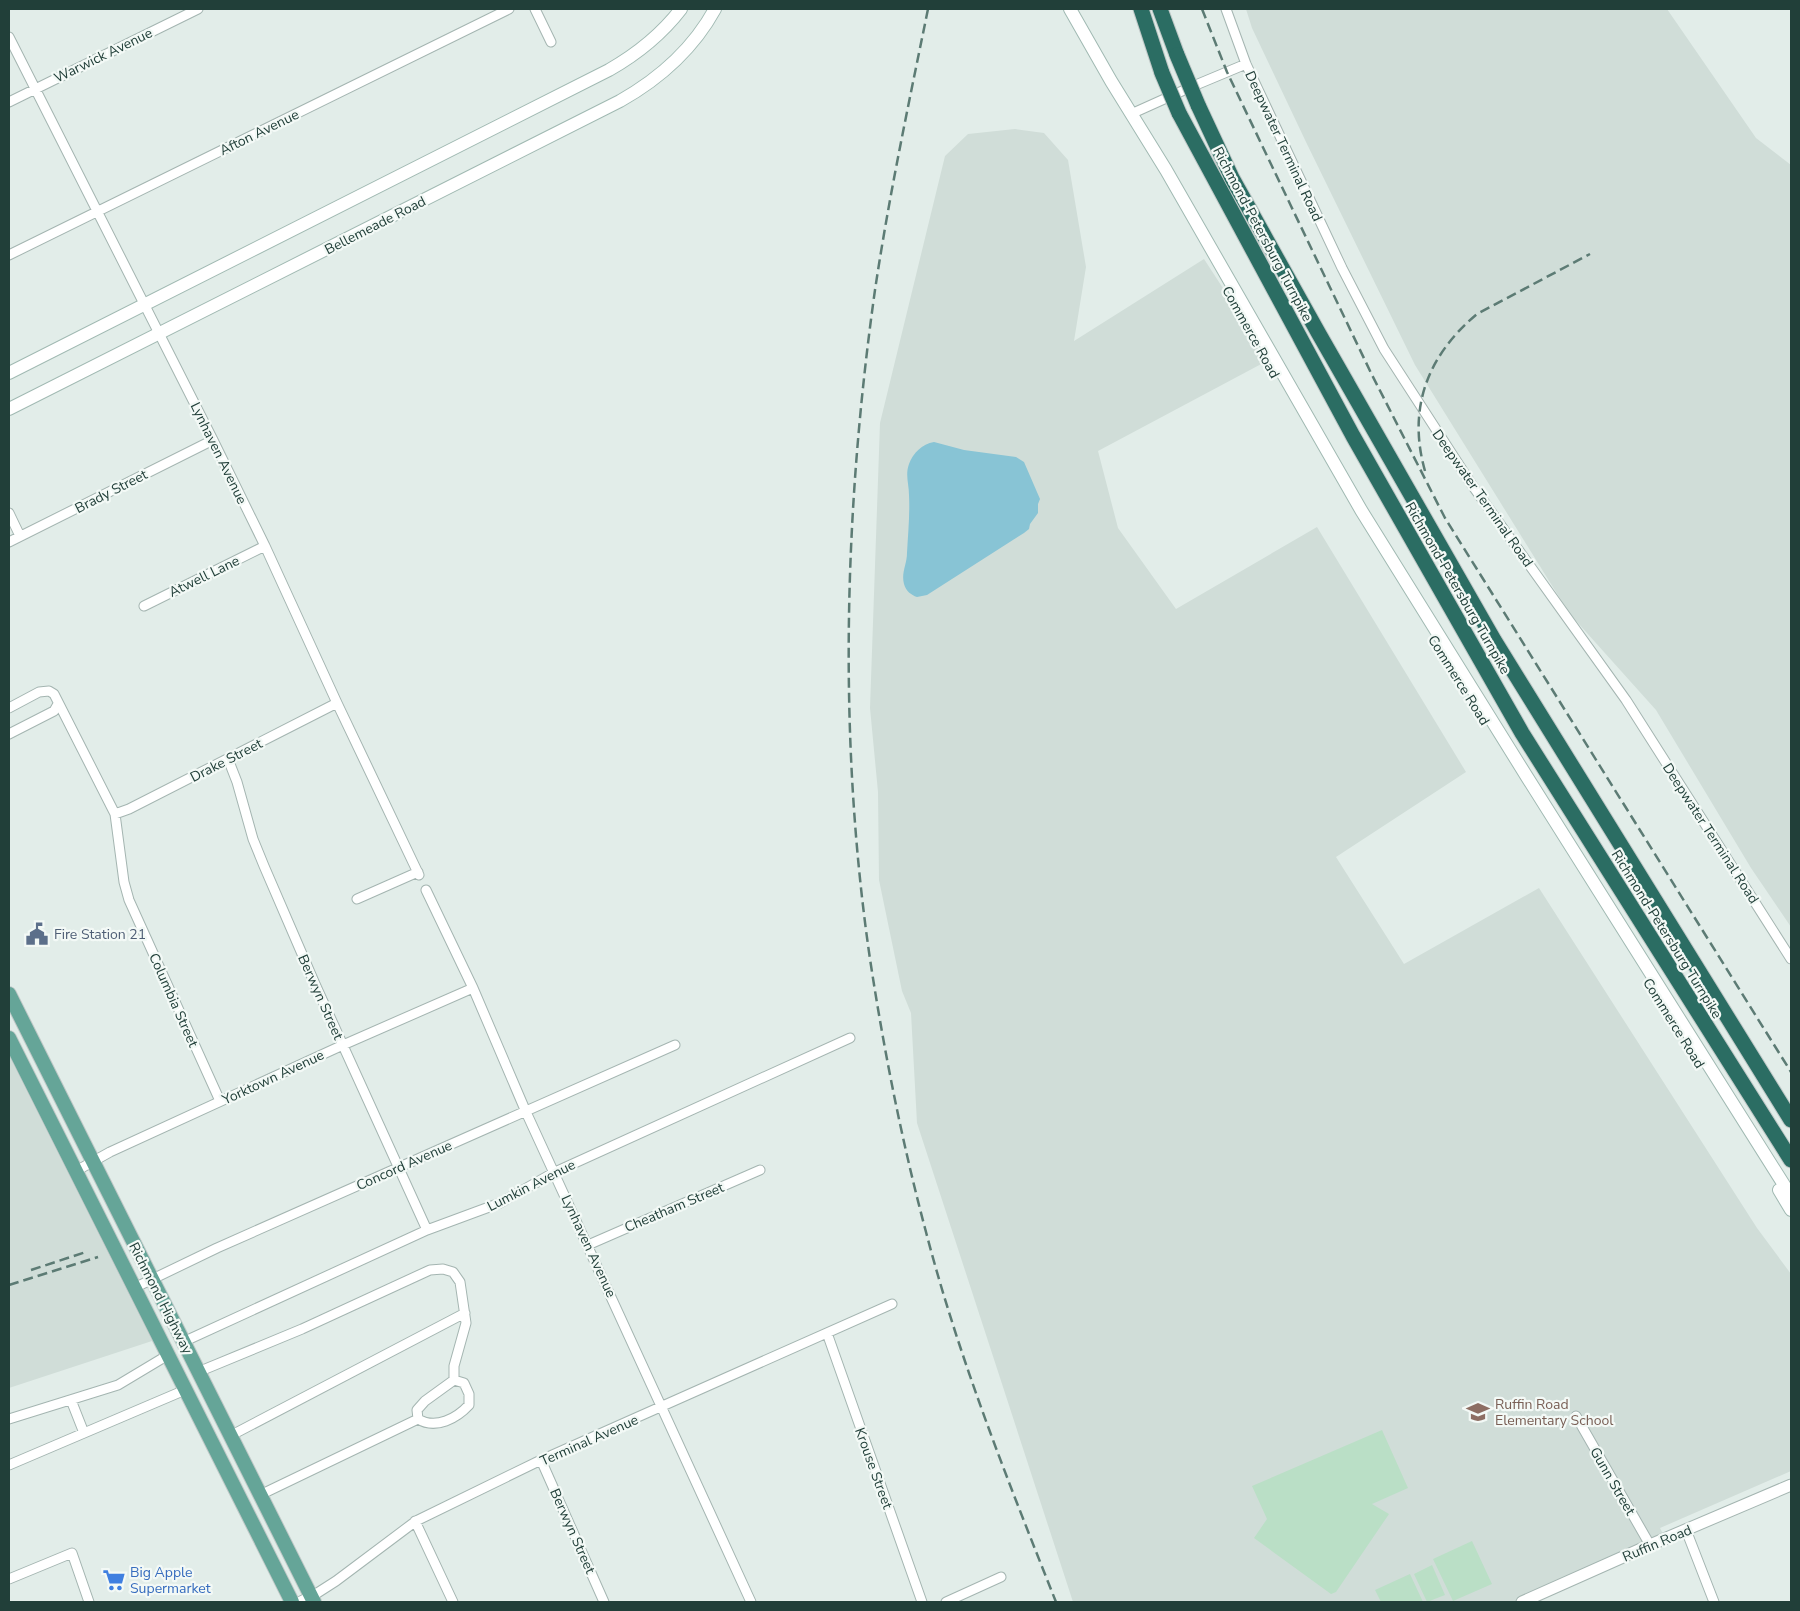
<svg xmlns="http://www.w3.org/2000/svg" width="1800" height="1611" viewBox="0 0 1800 1611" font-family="'Nunito Sans',sans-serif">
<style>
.built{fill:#d0ddd8}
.green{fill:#badfc6}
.water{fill:#88c4d5}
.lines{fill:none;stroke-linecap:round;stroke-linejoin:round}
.minor-casing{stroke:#a4b5b1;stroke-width:11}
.tertiary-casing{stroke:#a4b5b1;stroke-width:13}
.secondary-casing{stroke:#a0b9b2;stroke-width:14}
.primary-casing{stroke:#c1c9c8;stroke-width:16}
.motorway-casing{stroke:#c1c9c8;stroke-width:17}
.minor{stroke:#fff;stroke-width:9}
.tertiary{stroke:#fff;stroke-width:11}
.secondary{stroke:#fff;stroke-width:12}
.primary{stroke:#65a598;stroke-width:14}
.motorway{stroke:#2b6d63;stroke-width:15}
.rail{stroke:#5c7b74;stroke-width:2.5;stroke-dasharray:10 5;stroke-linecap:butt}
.motorway-bridge-casing{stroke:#c1c9c8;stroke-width:17;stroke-linecap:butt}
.motorway-bridge{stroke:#2b6d63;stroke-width:15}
.labels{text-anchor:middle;stroke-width:4.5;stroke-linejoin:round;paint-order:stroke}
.street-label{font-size:14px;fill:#213f39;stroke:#f3f9f6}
.service-label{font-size:14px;fill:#4e5e75;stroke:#f3f9f6;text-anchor:start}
.education-label{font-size:14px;fill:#785e54;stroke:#f3f9f6;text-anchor:start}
.shop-label{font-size:14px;fill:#366cbe;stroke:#f3f9f6;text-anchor:start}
</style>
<rect width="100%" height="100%" fill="#e2ede9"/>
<!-- built -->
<path class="built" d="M 1246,9 L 1667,9 L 1756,138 L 1791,165 L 1791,927 L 1751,868 L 1656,710 L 1569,613 L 1415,365 L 1306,142 L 1252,28 Z
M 1015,129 L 1044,133 L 1068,160 L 1086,267 L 1074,341 L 1204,259 L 1245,322 L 1265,362 L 1098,451 L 1118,528 L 1176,609 L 1317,527 L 1466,772 L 1336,857 L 1404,964 L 1539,888 L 1757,1228 L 1791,1274 L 1791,1471 L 1660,1528 L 1664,1536 L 1516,1602 L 1073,1602 L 917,1123 L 911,1013 L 902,991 L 879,880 L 878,792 L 870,708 L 880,423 L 945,156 L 968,134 Z
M 9,1056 L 152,1341 L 9,1388 Z"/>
<!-- green -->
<path class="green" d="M 1382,1430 L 1408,1488 L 1372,1504 L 1389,1514 L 1336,1592 L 1331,1594 L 1254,1538 L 1267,1519 L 1252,1486 Z
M 1472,1541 L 1492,1584 L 1453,1601 L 1433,1559 Z
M 1432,1565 L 1445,1595 L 1427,1602 L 1414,1574 Z
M 1410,1574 L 1423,1602 L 1381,1602 L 1375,1590 Z"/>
<!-- water -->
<path class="water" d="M 934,442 L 964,450 L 1016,457 L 1024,462 L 1040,499 L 1038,504 L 1038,513 L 1030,524 L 1029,529 L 1024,533 L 927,595 L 917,597 C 911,595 906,591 904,584 C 901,573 907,564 907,553 C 908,534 910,514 909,495 C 909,484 905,475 909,464 C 913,453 922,444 934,442 Z"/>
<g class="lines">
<defs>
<path id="minor" d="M 535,9 L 551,42
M 1226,9 L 1246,64 L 1342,268 L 1384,349 L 1472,485 L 1626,700 L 1791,959
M 9,37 L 213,440 L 265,546 L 337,703 L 419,875
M 9,102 L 198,9
M 1131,114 L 1191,87 L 1246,64
M 9,255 L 509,9
M 9,513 L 20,536
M 9,542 L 213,440
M 144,606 L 265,546
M 9,708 L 39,692 L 49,691 L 54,694 L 115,814 L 124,882 L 129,900 L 220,1101
M 9,734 L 54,711 L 58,704
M 228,759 L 237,782 L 253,839 L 264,866 L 315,984 L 427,1230
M 115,814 L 129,809 L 337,703
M 426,890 L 473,988 L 526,1112 L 751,1602
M 357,899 L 418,872
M 76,1171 L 110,1152 L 343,1045 L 473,988
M 588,1245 L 760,1170
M 134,1288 L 217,1248 L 675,1045
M 827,1333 L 922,1602
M 183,1342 L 427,1230 L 500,1203 L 555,1172 L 850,1038
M 198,1372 L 302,1329 L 430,1270 L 443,1269 L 453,1272 L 460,1282 L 466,1323 L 454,1366 L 454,1380
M 454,1380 L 464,1383 L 469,1394 L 469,1405 C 457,1418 436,1430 418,1419 L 417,1410 L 425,1401 Z
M 71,1400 L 84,1433
M 1576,1416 L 1650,1545
M 9,1419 L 118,1385 L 168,1355
M 230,1436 L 465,1313
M 541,1460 L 604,1602
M 9,1465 L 185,1390
M 260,1495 L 418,1419
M 415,1521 L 453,1602
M 1686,1530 L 1714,1602
M 9,1579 L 72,1553 L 89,1602
M 311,1597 L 336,1581 L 416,1521 L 541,1460 L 892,1304
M 946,1602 L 1001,1577"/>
<path id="tertiary" d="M 301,1602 L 311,1597
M 1522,1602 L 1650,1545 L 1791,1485"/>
<path id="secondary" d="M 1070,9 L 1111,81 L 1166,170 L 1361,510 L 1527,777 L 1791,1196
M 9,373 L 609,70 C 637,54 661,35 681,9
M 9,409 L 620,101 C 659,79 693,49 715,9
M 1779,1190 L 1791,1210"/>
<path id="primary" d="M 9,994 L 314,1602
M 9,1038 L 292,1602"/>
<path id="motorway" d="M 1141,9 L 1162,73
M 1160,9 L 1177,55
M 1198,105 L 1232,178 L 1319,334 L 1494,640 L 1791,1120
M 1179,113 L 1353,436 L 1522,733 L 1791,1160"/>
</defs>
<!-- minor casing -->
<use href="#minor" class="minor-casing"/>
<!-- tertiary casing -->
<use href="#tertiary" class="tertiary-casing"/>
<!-- secondary casing -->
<use href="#secondary" class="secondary-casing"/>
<!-- primary casing -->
<use href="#primary" class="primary-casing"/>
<!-- motorway casing -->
<use href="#motorway" class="motorway-casing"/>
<!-- minor -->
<use href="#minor" class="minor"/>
<!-- tertiary -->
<use href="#tertiary" class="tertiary"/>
<!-- secondary -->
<use href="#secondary" class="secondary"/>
<!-- primary -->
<use href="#primary" class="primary"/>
<!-- motorway -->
<use href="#motorway" class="motorway"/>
<!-- rail -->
<path class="rail" d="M 928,9 C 909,102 889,196 875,290 C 844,510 838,740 870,959 C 884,1051 902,1142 926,1232 C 959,1359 1008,1481 1056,1602
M 1202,9 L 1227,72 L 1291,206 L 1372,375 L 1445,518 L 1791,1072
M 1425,471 C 1407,408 1428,355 1477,314 L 1590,254
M 31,1270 L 86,1252
M 9,1285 L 98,1257"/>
<defs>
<path id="motorway-bridge" d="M 1177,55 L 1198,105
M 1162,73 L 1179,113"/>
</defs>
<!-- motorway-bridge casing -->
<use href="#motorway-bridge" class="motorway-bridge-casing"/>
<!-- motorway-bridge -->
<use href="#motorway-bridge" class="motorway-bridge"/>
</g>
<!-- icons -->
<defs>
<symbol id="civic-bare" viewBox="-9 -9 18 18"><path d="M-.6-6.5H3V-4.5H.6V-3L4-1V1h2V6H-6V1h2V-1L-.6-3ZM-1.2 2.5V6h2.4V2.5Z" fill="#5c6f8a" stroke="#f3f9f6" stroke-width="2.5" paint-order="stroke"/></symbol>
<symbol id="school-bare" viewBox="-9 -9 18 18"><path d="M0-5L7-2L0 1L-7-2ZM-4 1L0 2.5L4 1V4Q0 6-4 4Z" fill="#8d6e63" stroke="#f3f9f6" stroke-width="2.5" paint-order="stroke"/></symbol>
<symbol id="supermarket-bare" viewBox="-9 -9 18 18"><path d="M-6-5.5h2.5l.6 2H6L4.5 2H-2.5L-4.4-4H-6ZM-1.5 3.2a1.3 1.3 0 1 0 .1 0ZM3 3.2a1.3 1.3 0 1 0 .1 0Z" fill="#3f7fe0" stroke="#f3f9f6" stroke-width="2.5" paint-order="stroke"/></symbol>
</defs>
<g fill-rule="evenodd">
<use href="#civic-bare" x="21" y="918" width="32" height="32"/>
<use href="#school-bare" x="1462" y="1396" width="32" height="32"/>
<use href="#supermarket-bare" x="98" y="1564" width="32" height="32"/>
</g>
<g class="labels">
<!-- street labels -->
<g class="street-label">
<text transform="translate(103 55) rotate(-26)" y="5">Warwick Avenue</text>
<text transform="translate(259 132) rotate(-26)" y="5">Afton Avenue</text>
<text transform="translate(1284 146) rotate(65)" y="5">Deepwater Terminal Road</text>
<text transform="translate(375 225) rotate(-27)" y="5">Bellemeade Road</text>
<text transform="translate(1263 234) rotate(62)" y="5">Richmond-Petersburg Turnpike</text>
<text transform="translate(1251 332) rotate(61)" y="5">Commerce Road</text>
<text transform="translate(219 453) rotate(64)" y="5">Lynhaven Avenue</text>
<text transform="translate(111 491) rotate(-27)" y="5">Brady Street</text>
<text transform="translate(1483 498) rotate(55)" y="5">Deepwater Terminal Road</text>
<text transform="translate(204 576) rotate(-26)" y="5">Atwell Lane</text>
<text transform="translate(1458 588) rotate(60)" y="5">Richmond-Petersburg Turnpike</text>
<text transform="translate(1459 680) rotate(58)" y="5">Commerce Road</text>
<text transform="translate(226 760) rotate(-27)" y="5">Drake Street</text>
<text transform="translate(1711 833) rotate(57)" y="5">Deepwater Terminal Road</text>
<text transform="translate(1667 934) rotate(58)" y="5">Richmond-Petersburg Turnpike</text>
<text transform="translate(321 997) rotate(66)" y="5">Berwyn Street</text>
<text transform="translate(174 1000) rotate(66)" y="5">Columbia Street</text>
<text transform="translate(1674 1023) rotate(58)" y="5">Commerce Road</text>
<text transform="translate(273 1077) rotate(-25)" y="5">Yorktown Avenue</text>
<text transform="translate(404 1165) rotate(-24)" y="5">Concord Avenue</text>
<text transform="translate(531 1185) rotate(-27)" y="5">Lumkin Avenue</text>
<text transform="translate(674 1207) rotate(-23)" y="5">Cheatham Street</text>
<text transform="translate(589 1246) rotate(65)" y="5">Lynhaven Avenue</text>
<text transform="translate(161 1298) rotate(63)" y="5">Richmond Highway</text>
<text transform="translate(589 1440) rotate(-24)" y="5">Terminal Avenue</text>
<text transform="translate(874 1468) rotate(70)" y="5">Krouse Street</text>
<text transform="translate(1613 1481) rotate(60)" y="5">Gunn Street</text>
<text transform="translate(573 1531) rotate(66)" y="5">Berwyn Street</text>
<text transform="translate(1657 1543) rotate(-23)" y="5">Ruffin Road</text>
</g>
<!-- service labels -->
<g class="service-label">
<text x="54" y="939">Fire Station 21</text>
</g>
<!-- education labels -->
<g class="education-label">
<text x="1495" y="1409">Ruffin Road<tspan x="1495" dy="16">Elementary School</tspan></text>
</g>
<!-- shop labels -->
<g class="shop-label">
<text x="130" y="1577">Big Apple<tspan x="130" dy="16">Supermarket</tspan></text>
</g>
</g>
<!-- border -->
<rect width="1800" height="1611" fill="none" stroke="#213f39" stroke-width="20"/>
</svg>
